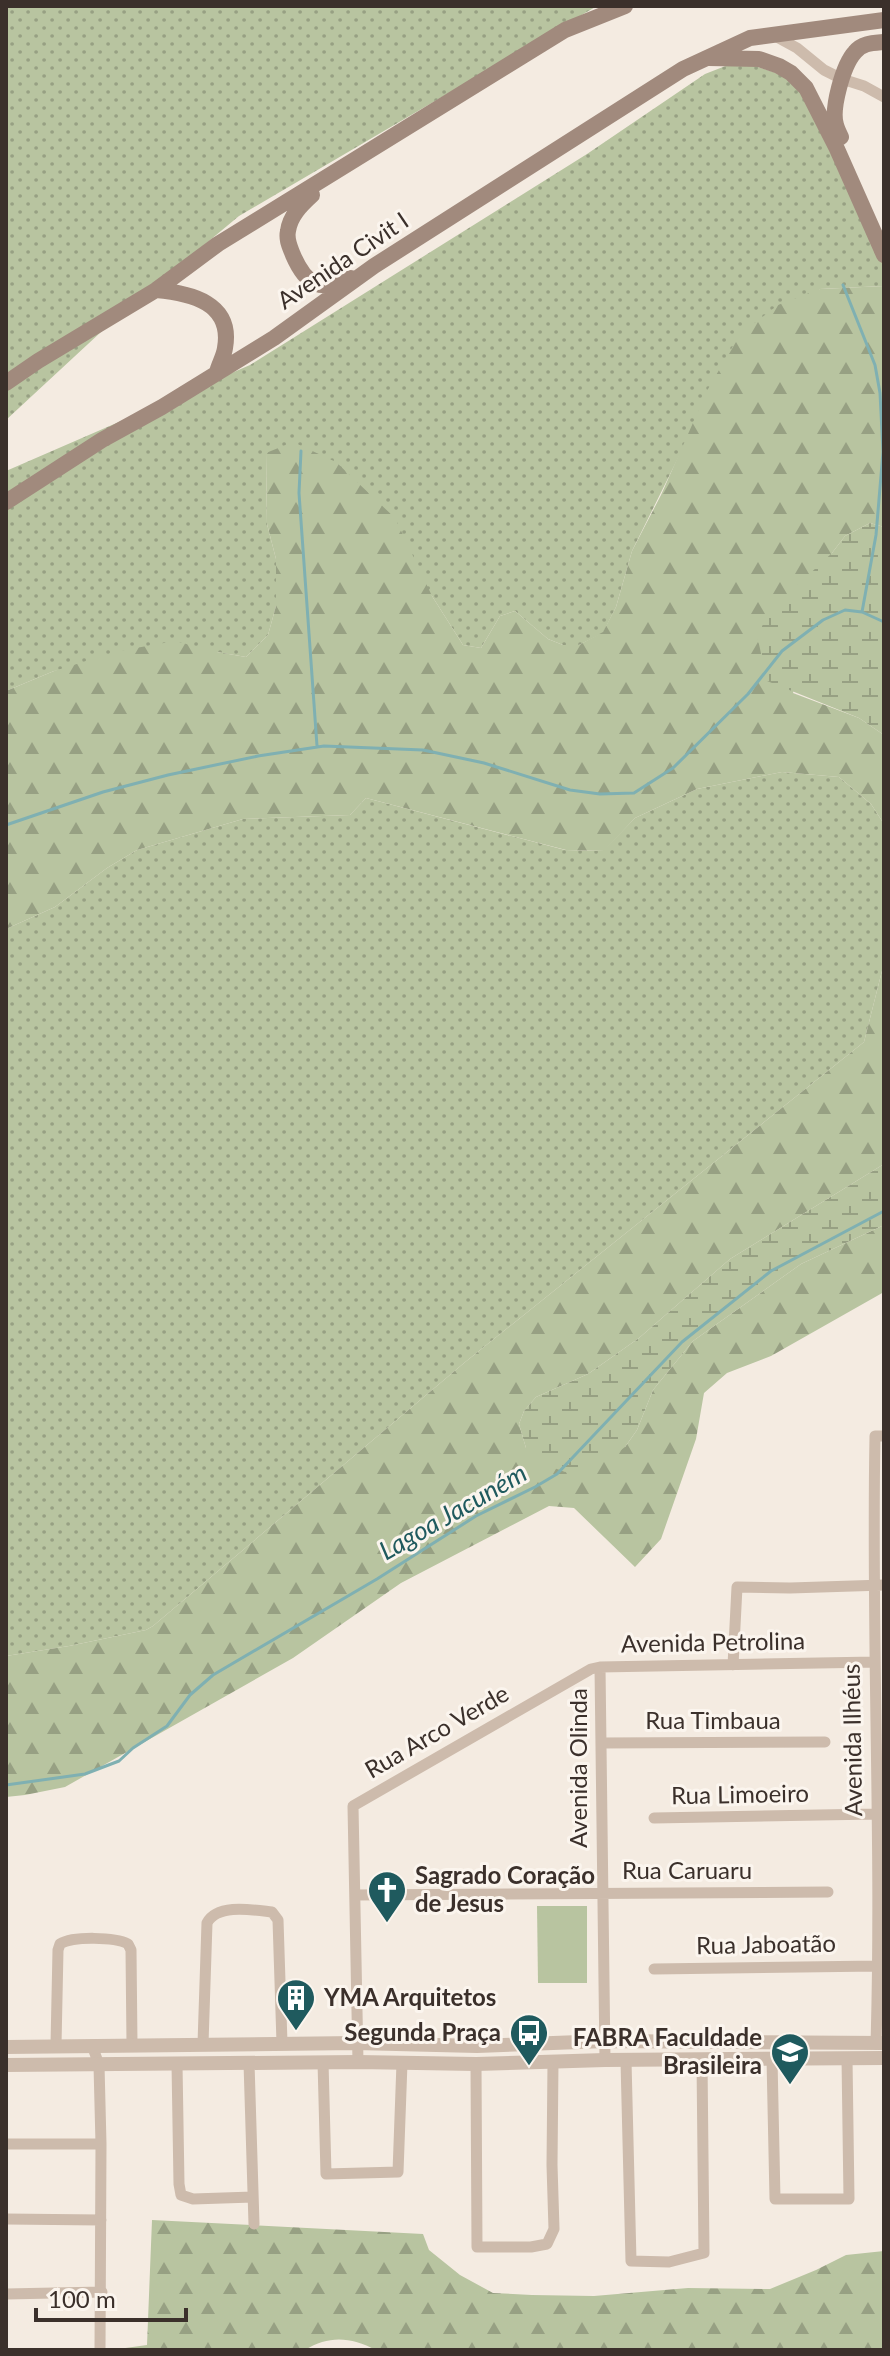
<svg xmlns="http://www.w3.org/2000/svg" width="890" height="2356" viewBox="0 0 890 2356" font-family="Lato,sans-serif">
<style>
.grass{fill:url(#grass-dots)}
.forest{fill:url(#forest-firs)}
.wetland{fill:url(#wetland-marsh)}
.pitch{fill:#b8c4a0}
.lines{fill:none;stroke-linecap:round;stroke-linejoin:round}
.stream{stroke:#7fb0b2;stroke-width:3}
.minor{stroke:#cdbbac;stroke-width:11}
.tertiary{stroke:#cdbbac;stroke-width:14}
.secondary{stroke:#a18a7d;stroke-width:16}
.labels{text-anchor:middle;stroke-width:6;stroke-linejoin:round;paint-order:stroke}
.street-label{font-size:24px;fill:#3b302b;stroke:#fbf5ee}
.poi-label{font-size:24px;font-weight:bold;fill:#3b302b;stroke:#fbf5ee;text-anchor:start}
.water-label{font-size:26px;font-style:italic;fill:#1f5a5e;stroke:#fbf5ee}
</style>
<defs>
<pattern id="grass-dots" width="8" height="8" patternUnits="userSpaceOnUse" patternTransform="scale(2)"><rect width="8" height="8" fill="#b8c4a0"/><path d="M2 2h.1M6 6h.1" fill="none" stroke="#97a083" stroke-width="1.8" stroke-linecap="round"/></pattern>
<pattern id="forest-firs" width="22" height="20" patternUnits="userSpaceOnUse" patternTransform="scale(2)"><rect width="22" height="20" fill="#b8c4a0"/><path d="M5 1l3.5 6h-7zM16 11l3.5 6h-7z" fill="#97a083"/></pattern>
<pattern id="wetland-marsh" width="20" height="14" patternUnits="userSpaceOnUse" patternTransform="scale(2)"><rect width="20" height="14" fill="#b8c4a0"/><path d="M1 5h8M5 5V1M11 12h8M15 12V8" fill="none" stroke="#97a083"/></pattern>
</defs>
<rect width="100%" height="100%" fill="#f4ebe1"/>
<!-- grass -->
<path class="grass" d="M 6,6 L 597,6 L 239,216 L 115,319 L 6,420 Z
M 746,63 L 794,79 L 841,172 L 884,267 L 884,286 L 820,289 L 684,446 L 632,551 L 616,607 L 603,633 L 579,645 L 563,645 L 548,639 L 515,611 L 500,616 L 481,648 L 463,645 L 432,596 L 266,453 L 267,524 L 276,559 L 276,606 L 268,635 L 246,657 L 217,652 L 54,671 L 6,691 L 6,471 L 250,365 L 587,154 L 705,74 L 728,65 Z
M 782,772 L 839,777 L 871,804 L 884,824 L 884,963 L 864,1042 L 464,1363 L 153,1626 L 146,1630 L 69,1646 L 6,1656 L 6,929 L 55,907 L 107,868 L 137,850 L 243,819 L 350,815 L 366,798 L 565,850 L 603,851 L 635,818 L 697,789 Z"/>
<!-- forest -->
<path class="forest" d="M 884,286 L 884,527 L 870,523 L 845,536 L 832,553 L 793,693 L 859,718 L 884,735 L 884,824 L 871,804 L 839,777 L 782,772 L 697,789 L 635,818 L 604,851 L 566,850 L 366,798 L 350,815 L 243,819 L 137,850 L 107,868 L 55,907 L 6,929 L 6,691 L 54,671 L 119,651 L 175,641 L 217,652 L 246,657 L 268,635 L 276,606 L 276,559 L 267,524 L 266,453 L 293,442 L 336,462 L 395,518 L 432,596 L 463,645 L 481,648 L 500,616 L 515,611 L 548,639 L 563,645 L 579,645 L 603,632 L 616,607 L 632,551 L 661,495 L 708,389 L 740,334 L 778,305 L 820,289 Z
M 884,963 L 884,1164 L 730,1259 L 639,1338 L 588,1374 L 536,1397 L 524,1411 L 519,1424 L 526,1448 L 625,1447 L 637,1430 L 653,1390 L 693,1341 L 801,1264 L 884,1225 L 884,1292 L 771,1356 L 727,1373 L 704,1393 L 696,1439 L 661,1539 L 635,1567 L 574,1508 L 549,1506 L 401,1583 L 293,1658 L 65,1787 L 25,1795 L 6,1797 L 6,1656 L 69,1646 L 146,1630 L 153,1626 L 464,1363 L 864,1042 Z
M 152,2220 L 423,2234 L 429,2250 L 460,2275 L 493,2293 L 532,2295 L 594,2296 L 688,2288 L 770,2289 L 816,2270 L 846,2255 L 884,2251 L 884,2350 L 376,2350 C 351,2337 329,2335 305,2350 L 111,2350 L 147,2345 Z"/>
<!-- wetland -->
<path class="wetland" d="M 870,523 L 884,527 L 884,735 L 859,718 L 767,681 L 757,635 L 772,609 L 832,553 L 845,536 Z
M 884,1164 L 884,1225 L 801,1264 L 693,1341 L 653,1390 L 637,1430 L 625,1447 L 613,1456 L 585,1468 L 565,1472 L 538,1462 L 526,1448 L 519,1424 L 524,1411 L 536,1397 L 588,1374 L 639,1338 L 730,1259 Z"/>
<!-- pitch -->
<path class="pitch" d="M 537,1906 L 587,1906 L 587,1983 L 538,1983 Z"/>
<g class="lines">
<!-- stream -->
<path class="stream" d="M 843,285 L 875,365 L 880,393 L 883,452 L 876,535 L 862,612
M 301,451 L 299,493 L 317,746
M 6,825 L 103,792 L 168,775 L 258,756 L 324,746 L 423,750 L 484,763 L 570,790 L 600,794 L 634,793 L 673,768 L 748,694 L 782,651 L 823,620 L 845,610 L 862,612 L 884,622
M 6,1785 L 85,1774 L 119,1761 L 133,1748 L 167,1726 L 190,1695 L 213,1675 L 377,1579 L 476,1516 L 535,1487 L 557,1474 L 682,1342 L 771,1271 L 884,1211"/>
<!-- minor -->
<path class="minor" d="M 775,36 L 797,48 L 824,70 L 842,79 L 864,86 L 884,97
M 733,1665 L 737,1587 L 790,1588 L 884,1585
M 600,1667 L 605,2060
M 601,1743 L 825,1742
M 654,1818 L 876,1814
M 355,1895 L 828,1892
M 654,1969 L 878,1966
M 203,2044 L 207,1923 C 217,1903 254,1910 272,1912 L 278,1920 L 282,2043
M 876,2044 C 882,1841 871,1639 875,1436 L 884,1436
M 56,2045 L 58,1950 L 60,1944 C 73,1936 115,1937 128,1944 L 131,1950 L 132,2044
M 92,2045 L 99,2065 L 101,2144 L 100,2350
M 772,2059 L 775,2199 L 849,2199 L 847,2058
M 626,2061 L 631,2261 L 669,2262 L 704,2253 L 702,2061
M 323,2062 L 326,2174 L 398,2172 L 402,2063
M 358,2062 L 353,1806 L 591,1669 L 600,1667 L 875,1662
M 249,2063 L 254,2224
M 177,2064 L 179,2184 L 181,2195 L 193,2199 L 253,2197
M 476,2064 L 477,2247 L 531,2247 L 547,2244 L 554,2229 L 552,2165 L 553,2062
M 6,2144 L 101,2144
M 6,2219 L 101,2220
M 6,2294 L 102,2292"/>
<!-- tertiary -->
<path class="tertiary" d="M 6,2047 L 356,2043 L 477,2046 L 605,2041 L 884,2043
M 6,2065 L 358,2062 L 476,2064 L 605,2060 L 884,2058"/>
<!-- secondary -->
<path class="secondary" d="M 709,58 L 759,59 L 779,66 L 791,73 L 806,88 L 837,149 L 884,255
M 841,137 C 839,133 837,129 836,125 C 831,109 843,65 855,52 C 862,43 873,43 884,42
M 312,195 C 301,205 290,216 288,231 C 286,240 290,247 293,255 C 306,285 320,293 351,278
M 156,290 C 191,293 233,303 225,348 C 224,356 219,364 217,372
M 6,383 L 38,361 L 156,290 L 218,244 L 565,30 L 625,6
M 6,502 L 102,440 L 162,407 L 274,338 L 374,266 L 683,69 L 750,38 L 884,20"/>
</g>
<!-- icons -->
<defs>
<symbol id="church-pin" viewBox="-11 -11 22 30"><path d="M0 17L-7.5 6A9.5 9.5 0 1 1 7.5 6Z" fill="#1f5a5e" stroke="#fbf5ee"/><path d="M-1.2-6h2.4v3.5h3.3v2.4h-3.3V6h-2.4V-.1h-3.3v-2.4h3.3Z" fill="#fff"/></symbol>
<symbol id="building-pin" viewBox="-11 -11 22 30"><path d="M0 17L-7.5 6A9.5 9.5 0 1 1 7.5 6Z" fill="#1f5a5e" stroke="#fbf5ee"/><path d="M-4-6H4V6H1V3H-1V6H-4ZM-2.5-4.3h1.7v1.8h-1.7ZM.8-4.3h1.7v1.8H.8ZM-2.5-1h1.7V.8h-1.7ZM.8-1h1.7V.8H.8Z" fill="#fff"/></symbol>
<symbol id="bus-pin" viewBox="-11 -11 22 30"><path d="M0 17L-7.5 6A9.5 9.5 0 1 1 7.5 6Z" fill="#1f5a5e" stroke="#fbf5ee"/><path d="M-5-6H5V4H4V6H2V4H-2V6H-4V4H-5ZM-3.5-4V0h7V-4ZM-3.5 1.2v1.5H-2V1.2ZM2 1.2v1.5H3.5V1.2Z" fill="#fff"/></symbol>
<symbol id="university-pin" viewBox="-11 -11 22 30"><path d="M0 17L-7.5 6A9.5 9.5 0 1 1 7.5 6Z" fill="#1f5a5e" stroke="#fbf5ee"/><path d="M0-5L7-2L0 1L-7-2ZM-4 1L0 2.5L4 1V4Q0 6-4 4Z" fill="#fff"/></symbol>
</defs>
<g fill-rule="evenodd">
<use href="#church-pin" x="365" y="1868" width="44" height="60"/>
<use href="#building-pin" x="274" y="1976" width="44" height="60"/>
<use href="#bus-pin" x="507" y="2011" width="44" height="60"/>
<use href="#university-pin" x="768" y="2030" width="44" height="60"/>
</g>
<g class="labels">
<!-- street labels -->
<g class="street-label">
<text transform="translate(343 261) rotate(-34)" y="8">Avenida Civit I</text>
<text transform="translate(713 1643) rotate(-1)" y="8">Avenida Petrolina</text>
<text x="713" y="1729">Rua Timbaua</text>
<text transform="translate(437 1732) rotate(-30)" y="8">Rua Arco Verde</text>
<text transform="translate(853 1740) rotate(-91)" y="8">Avenida Ilhéus</text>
<text transform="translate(579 1768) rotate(-90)" y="8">Avenida Olinda</text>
<text transform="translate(740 1795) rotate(-1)" y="8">Rua Limoeiro</text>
<text x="687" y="1879">Rua Caruaru</text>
<text transform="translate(766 1945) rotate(-1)" y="8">Rua Jaboatão</text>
</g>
<!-- poi labels -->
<g class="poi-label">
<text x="415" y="1884">Sagrado Coração<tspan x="415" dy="28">de Jesus</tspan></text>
<text x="324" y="2006">YMA Arquitetos</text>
<text x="501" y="2041" text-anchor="end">Segunda Praça</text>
<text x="762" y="2046" text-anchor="end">FABRA Faculdade<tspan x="762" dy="28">Brasileira</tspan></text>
</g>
<!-- water labels -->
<g class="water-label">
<text transform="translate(453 1512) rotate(-30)" y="9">Lagoa Jacuném</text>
</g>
</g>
<!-- border -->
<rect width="890" height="2356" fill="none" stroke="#3b302b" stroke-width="16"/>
<!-- scale -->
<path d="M36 2308v12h150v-12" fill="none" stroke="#3b302b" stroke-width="4"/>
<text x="48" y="2308" font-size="24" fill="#3b302b" stroke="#fbf5ee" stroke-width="6" paint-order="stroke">100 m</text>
</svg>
